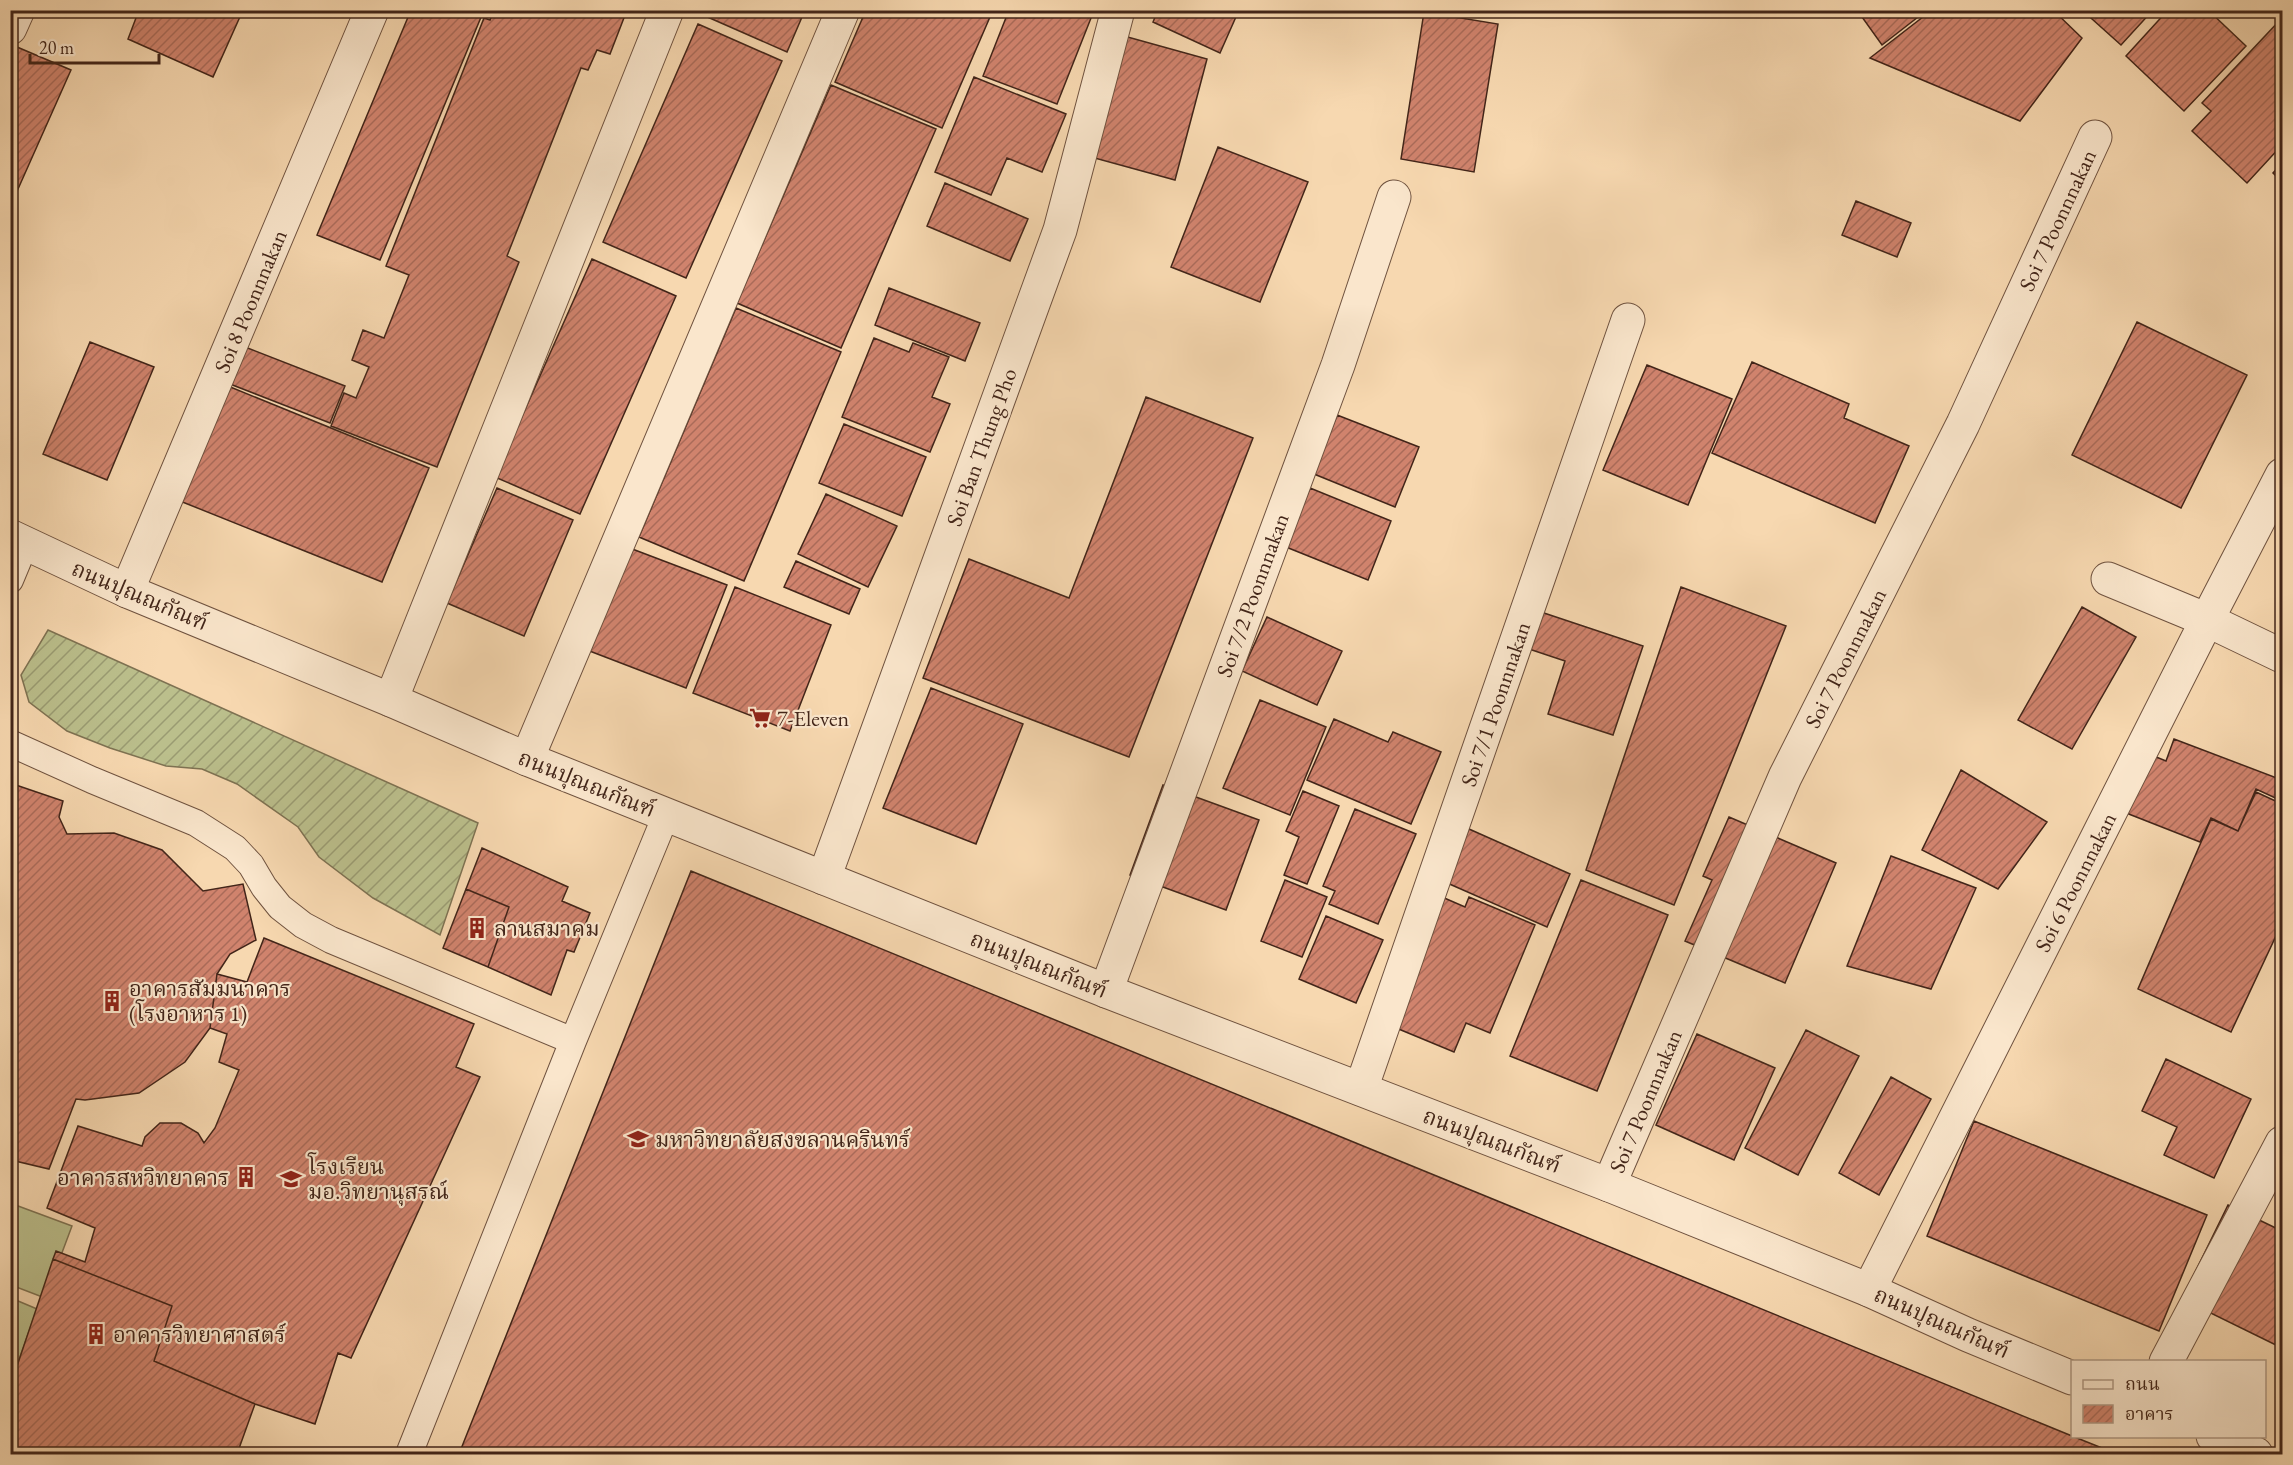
<svg xmlns="http://www.w3.org/2000/svg" width="2293" height="1465" viewBox="0 0 2293 1465" font-family="'EB Garamond','Noto Serif Thai',serif">
<style>
.garden{fill:url(#garden-furrows);stroke:#7e7252;stroke-width:1.5}
.pitch{fill:#bbbf8c;stroke:#7e7252;stroke-width:1.5}
.building{fill:url(#building-hatch);stroke:#422519;stroke-width:1.5}
.lines{fill:none;stroke-linecap:round;stroke-linejoin:round}
.service-casing{stroke:#6f523f;stroke-width:28}
.minor-casing{stroke:#6f523f;stroke-width:35}
.tertiary-casing{stroke:#6f523f;stroke-width:35}
.service{stroke:#fae6cc;stroke-width:26}
.minor{stroke:#fae6cc;stroke-width:33}
.tertiary{stroke:#fae6cc;stroke-width:33}
.labels{text-anchor:middle;stroke-width:4.5;stroke-linejoin:round;paint-order:stroke}
.street-label{font-size:22px;fill:#422519;stroke:#fae6cc}
.poi-label{font-size:22px;fill:#422519;stroke:#fae6cc;text-anchor:start}
</style>
<defs>
<pattern id="garden-furrows" width="10" height="10" patternUnits="userSpaceOnUse" patternTransform="scale(1.5)"><rect width="10" height="10" fill="#bbbf8c"/><path d="M-1 1l2-2M0 10L10 0M9 11l2-2" fill="none" stroke="#9a9b72"/></pattern>
<pattern id="building-hatch" width="6" height="6" patternUnits="userSpaceOnUse" patternTransform="scale(1.5)"><rect width="6" height="6" fill="#d0836d"/><path d="M-1 1l2-2M0 6l6-6M5 7l2-2" fill="none" stroke="#aa6b59"/></pattern>
</defs>
<rect width="100%" height="100%" fill="#f7d8b0"/>
<filter id="stains"><feTurbulence type="fractalNoise" baseFrequency=".00333" numOctaves="4"/><feColorMatrix values="0 0 0 0 .2 0 0 0 0 .09 0 0 0 0 .02 0 0 0 .5 -.17"/></filter>
<radialGradient id="worn" r=".72"><stop offset=".6" stop-color="#630" stop-opacity="0"/><stop offset="1" stop-color="#630" stop-opacity=".3"/></radialGradient>
<!-- garden -->
<path class="garden" d="M 48,630 L 478,823 L 440,935 L 373,898 L 319,857 L 298,827 L 237,784 L 202,769 L 166,766 L 110,748 L 67,731 L 29,702 L 21,675 Z"/>
<!-- pitch -->
<path class="pitch" d="M 10,1203 L 72,1226 L 45,1298 L 11,1285 Z
M 11,1298 L 37,1309 L 11,1382 Z"/>
<!-- building -->
<path class="building" d="M 139,10 L 243,10 L 213,77 L 128,39 Z
M 411,10 L 484,10 L 380,260 L 317,235 Z
M 494,10 L 627,10 L 610,54 L 597,50 L 588,70 L 581,68 L 507,256 L 519,262 L 437,467 L 331,426 L 344,393 L 356,398 L 369,367 L 352,360 L 363,330 L 384,338 L 409,275 L 386,266 L 484,18 L 490,20 Z
M 705,10 L 805,10 L 787,52 L 703,15 Z
M 866,10 L 993,10 L 942,128 L 835,82 Z
M 1009,10 L 1085,10 L 1093,13 L 1057,104 L 983,76 Z
M 1158,10 L 1239,10 L 1220,53 L 1153,22 Z
M 1857,10 L 1927,10 L 1882,45 Z
M 1932,10 L 2053,10 L 2082,38 L 2020,121 L 1870,58 Z
M 2082,10 L 2153,10 L 2121,45 Z
M 2168,10 L 2208,10 L 2246,46 L 2184,111 L 2126,56 Z
M 1424,12 L 1498,24 L 1474,172 L 1401,159 Z
M 2282,18 L 2282,145 L 2247,183 L 2192,131 L 2211,111 L 2202,103 Z
M 698,24 L 782,61 L 686,278 L 603,242 Z
M 1124,36 L 1207,59 L 1175,180 L 1091,157 Z
M 10,44 L 71,70 L 10,207 Z
M 974,77 L 1066,114 L 1042,172 L 1007,158 L 991,195 L 935,172 Z
M 831,85 L 936,129 L 841,348 L 737,303 Z
M 1218,147 L 1308,182 L 1260,302 L 1171,267 Z
M 2282,163 L 2282,182 L 2273,173 Z
M 945,183 L 1028,219 L 1010,261 L 927,226 Z
M 1856,201 L 1911,223 L 1897,257 L 1842,235 Z
M 592,259 L 676,296 L 580,514 L 495,477 Z
M 889,288 L 980,323 L 965,361 L 875,325 Z
M 736,308 L 841,352 L 744,581 L 639,537 Z
M 2137,322 L 2247,375 L 2181,508 L 2072,455 Z
M 874,338 L 909,352 L 913,343 L 949,357 L 932,397 L 950,404 L 930,452 L 842,417 Z
M 90,342 L 154,367 L 107,480 L 43,454 Z
M 245,347 L 345,386 L 330,423 L 230,384 Z
M 1752,362 L 1849,404 L 1844,418 L 1909,446 L 1875,523 L 1712,453 Z
M 1647,365 L 1732,399 L 1688,505 L 1603,470 Z
M 223,384 L 429,468 L 382,582 L 175,499 Z
M 1146,397 L 1253,438 L 1129,757 L 923,678 L 969,559 L 1069,598 Z
M 1337,415 L 1419,447 L 1395,507 L 1314,474 Z
M 844,424 L 926,457 L 902,516 L 819,483 Z
M 497,488 L 573,520 L 524,636 L 447,603 Z
M 1310,488 L 1391,521 L 1368,580 L 1286,547 Z
M 826,494 L 897,526 L 868,587 L 798,554 Z
M 627,547 L 727,585 L 686,688 L 587,650 Z
M 796,561 L 860,589 L 849,614 L 784,587 Z
M 735,587 L 831,625 L 790,731 L 693,693 Z
M 1681,587 L 1786,626 L 1674,905 L 1586,870 Z
M 2082,607 L 2136,637 L 2072,749 L 2018,720 Z
M 1541,612 L 1643,646 L 1613,735 L 1548,714 L 1565,661 L 1529,649 Z
M 1267,617 L 1342,651 L 1317,705 L 1242,671 Z
M 931,688 L 1023,724 L 976,844 L 883,808 Z
M 1260,700 L 1326,727 L 1290,815 L 1223,788 Z
M 1334,719 L 1388,742 L 1393,732 L 1441,752 L 1411,824 L 1307,780 Z
M 2174,739 L 2282,780 L 2282,801 L 2256,789 L 2238,831 L 2211,818 L 2200,842 L 2116,809 L 2139,750 L 2166,761 Z
M 1961,770 L 2047,822 L 1998,889 L 1922,850 Z
M 10,783 L 63,801 L 59,817 L 67,834 L 114,833 L 162,850 L 203,891 L 243,884 L 256,940 L 230,954 L 217,974 L 210,1028 L 185,1062 L 139,1093 L 85,1100 L 76,1099 L 49,1169 L 15,1161 L 13,1170 L 10,1170 Z
M 1163,785 L 1259,820 L 1226,910 L 1130,875 Z
M 1303,791 L 1339,806 L 1307,884 L 1284,875 L 1299,837 L 1286,831 Z
M 2256,792 L 2282,804 L 2282,923 L 2231,1032 L 2138,989 L 2211,819 L 2238,831 Z
M 1355,809 L 1416,834 L 1378,924 L 1329,904 L 1335,891 L 1323,886 Z
M 1729,817 L 1836,863 L 1785,983 L 1685,941 L 1712,880 L 1703,876 Z
M 1469,829 L 1570,874 L 1547,927 L 1445,882 Z
M 482,848 L 568,887 L 562,901 L 590,913 L 574,952 L 567,950 L 551,995 L 488,967 L 509,907 L 466,889 Z
M 1891,856 L 1976,888 L 1931,989 L 1847,966 Z
M 691,871 L 2072,1436 L 2117,1454 L 459,1454 Z
M 1285,880 L 1327,897 L 1302,957 L 1261,941 Z
M 1581,880 L 1668,915 L 1597,1091 L 1510,1056 Z
M 466,889 L 509,907 L 488,967 L 443,948 Z
M 1442,897 L 1465,907 L 1469,897 L 1535,925 L 1490,1033 L 1466,1023 L 1454,1052 L 1389,1025 Z
M 1326,916 L 1383,940 L 1356,1003 L 1299,979 Z
M 264,938 L 474,1024 L 456,1067 L 480,1077 L 351,1358 L 338,1353 L 315,1424 L 255,1404 L 154,1361 L 172,1306 L 53,1259 L 56,1251 L 85,1262 L 95,1228 L 47,1208 L 78,1126 L 142,1146 L 145,1137 L 160,1123 L 181,1123 L 198,1133 L 204,1143 L 215,1128 L 239,1070 L 219,1062 L 227,1034 L 210,1028 L 217,974 L 247,982 Z
M 1806,1030 L 1859,1056 L 1798,1175 L 1745,1148 Z
M 1697,1034 L 1775,1068 L 1734,1160 L 1656,1125 Z
M 2166,1059 L 2251,1099 L 2214,1178 L 2164,1155 L 2177,1127 L 2142,1111 Z
M 1891,1077 L 1931,1099 L 1879,1195 L 1839,1173 Z
M 1974,1121 L 2207,1215 L 2159,1331 L 1927,1236 Z
M 2228,1205 L 2282,1231 L 2282,1348 L 2182,1299 Z
M 53,1259 L 172,1306 L 154,1361 L 255,1404 L 237,1454 L 10,1454 L 10,1387 Z"/>
<g class="lines">
<defs>
<path id="service" d="M 10,580 L 25,544
M 10,743 L 92,780 L 196,823 L 235,848 L 251,865 L 264,887 L 280,907 L 303,925 L 331,940 L 573,1041
M 409,1454 L 573,1041 L 666,815"/>
<path id="minor" d="M 10,28 L 18,10
M 2108,579 L 2207,620 L 2282,656
M 127,591 L 372,10
M 391,700 L 667,10
M 527,759 L 843,10
M 824,878 L 1060,230 L 1118,10
M 1106,991 L 1338,365 L 1394,197
M 1361,1089 L 1628,320
M 1609,1185 L 1785,777 L 1963,424 L 2095,137
M 1869,1290 L 2207,620 L 2282,475
M 2166,1362 L 2282,1143"/>
<path id="tertiary" d="M 10,536 L 127,591 L 391,700 L 527,759 L 1106,991 L 1609,1185 L 1869,1290 L 1968,1335 L 2072,1378
M 2213,1436 L 2256,1454"/>
</defs>
<!-- service casing -->
<use href="#service" class="service-casing"/>
<!-- minor casing -->
<use href="#minor" class="minor-casing"/>
<!-- tertiary casing -->
<use href="#tertiary" class="tertiary-casing"/>
<!-- service -->
<use href="#service" class="service"/>
<!-- minor -->
<use href="#minor" class="minor"/>
<!-- tertiary -->
<use href="#tertiary" class="tertiary"/>
</g>
<!-- icons -->
<defs>
<symbol id="supermarket-bare" viewBox="-9 -9 18 18"><path d="M-6-5.5h2.5l.6 2H6L4.5 2H-2.5L-4.4-4H-6ZM-1.5 3.2a1.3 1.3 0 1 0 .1 0ZM3 3.2a1.3 1.3 0 1 0 .1 0Z" fill="#8f2418" stroke="#fae6cc" stroke-width="2.5" paint-order="stroke"/></symbol>
<symbol id="building-bare" viewBox="-9 -9 18 18"><path d="M-4-6H4V6H1V3H-1V6H-4ZM-2.5-4.3h1.7v1.8h-1.7ZM.8-4.3h1.7v1.8H.8ZM-2.5-1h1.7V.8h-1.7ZM.8-1h1.7V.8H.8Z" fill="#8f2418" stroke="#fae6cc" stroke-width="2.5" paint-order="stroke"/></symbol>
<symbol id="university-bare" viewBox="-9 -9 18 18"><path d="M0-5L7-2L0 1L-7-2ZM-4 1L0 2.5L4 1V4Q0 6-4 4Z" fill="#8f2418" stroke="#fae6cc" stroke-width="2.5" paint-order="stroke"/></symbol>
<symbol id="school-bare" viewBox="-9 -9 18 18"><path d="M0-5L7-2L0 1L-7-2ZM-4 1L0 2.5L4 1V4Q0 6-4 4Z" fill="#8f2418" stroke="#fae6cc" stroke-width="2.5" paint-order="stroke"/></symbol>
</defs>
<g fill-rule="evenodd">
<use href="#supermarket-bare" x="745" y="703" width="30" height="30"/>
<use href="#building-bare" x="462" y="913" width="30" height="30"/>
<use href="#building-bare" x="97" y="986" width="30" height="30"/>
<use href="#university-bare" x="623" y="1124" width="30" height="30"/>
<use href="#building-bare" x="231" y="1162" width="30" height="30"/>
<use href="#school-bare" x="276" y="1164" width="30" height="30"/>
<use href="#building-bare" x="81" y="1319" width="30" height="30"/>
</g>
<g class="labels">
<!-- street labels -->
<g class="street-label">
<text transform="translate(2057 220) rotate(-65)" y="8">Soi 7 Poonnnakan</text>
<text transform="translate(250 301) rotate(-67)" y="8">Soi 8 Poonnnakan</text>
<text transform="translate(981 447) rotate(-70)" y="8">Soi Ban Thung Pho</text>
<text transform="translate(140 595) rotate(23)" y="8">ถนนปุณณกัณฑ์</text>
<text transform="translate(1252 595) rotate(-70)" y="8">Soi 7/2 Poonnnakan</text>
<text transform="translate(1845 658) rotate(-63)" y="8">Soi 7 Poonnnakan</text>
<text transform="translate(1495 704) rotate(-71)" y="8">Soi 7/1 Poonnnakan</text>
<text transform="translate(587 783) rotate(22)" y="8">ถนนปุณณกัณฑ์</text>
<text transform="translate(2075 882) rotate(-63)" y="8">Soi 6 Poonnnakan</text>
<text transform="translate(1039 964) rotate(22)" y="8">ถนนปุณณกัณฑ์</text>
<text transform="translate(1645 1101) rotate(-67)" y="8">Soi 7 Poonnnakan</text>
<text transform="translate(1492 1140) rotate(21)" y="8">ถนนปุณณกัณฑ์</text>
<text transform="translate(1942 1322) rotate(24)" y="8">ถนนปุณณกัณฑ์</text>
</g>
<!-- poi labels -->
<g class="poi-label">
<text x="777" y="726">7-Eleven</text>
<text x="494" y="936">ลานสมาคม</text>
<text x="129" y="996">อาคารสัมมนาคาร<tspan x="129" dy="25">(โรงอาหาร 1)</tspan></text>
<text x="655" y="1147">มหาวิทยาลัยสงขลานครินทร์</text>
<text x="308" y="1174">โรงเรียน<tspan x="308" dy="25">มอ.วิทยานุสรณ์</tspan></text>
<text x="229" y="1185" text-anchor="end">อาคารสหวิทยาคาร</text>
<text x="113" y="1342">อาคารวิทยาศาสตร์</text>
</g>
</g>
<!-- margin -->
<rect width="2293" height="1465" fill="none" stroke="#f7d8b0" stroke-width="36"/>
<rect x="12" y="12" width="2269" height="1441" fill="none" stroke="#422519" stroke-width="3"/>
<rect x="18" y="18" width="2257" height="1429" fill="none" stroke="#422519" stroke-width="1.5"/>
<!-- legend -->
<rect x="2071" y="1360" width="195" height="78" fill="#fae6cc" stroke="#b09984" stroke-width="1.5"/>
<rect x="2083" y="1380" width="30" height="9" fill="#fae6cc" stroke="#b09984" stroke-width="1.5"/>
<text x="2125" y="1390" font-size="18" fill="#422519">ถนน</text>
<rect x="2083" y="1405" width="30" height="18" fill="url(#building-hatch)" stroke="#b09984" stroke-width="1.5"/>
<text x="2125" y="1420" font-size="18" fill="#422519">อาคาร</text>
<!-- scale -->
<path d="M30 54v9h129v-9" fill="none" stroke="#422519" stroke-width="3"/>
<text x="39" y="54" font-size="18" fill="#422519" stroke="#fae6cc" stroke-width="4.5" paint-order="stroke">20 m</text>
<rect width="100%" height="100%" filter="url(#stains)"/>
<rect width="100%" height="100%" fill="url(#worn)"/>
</svg>
